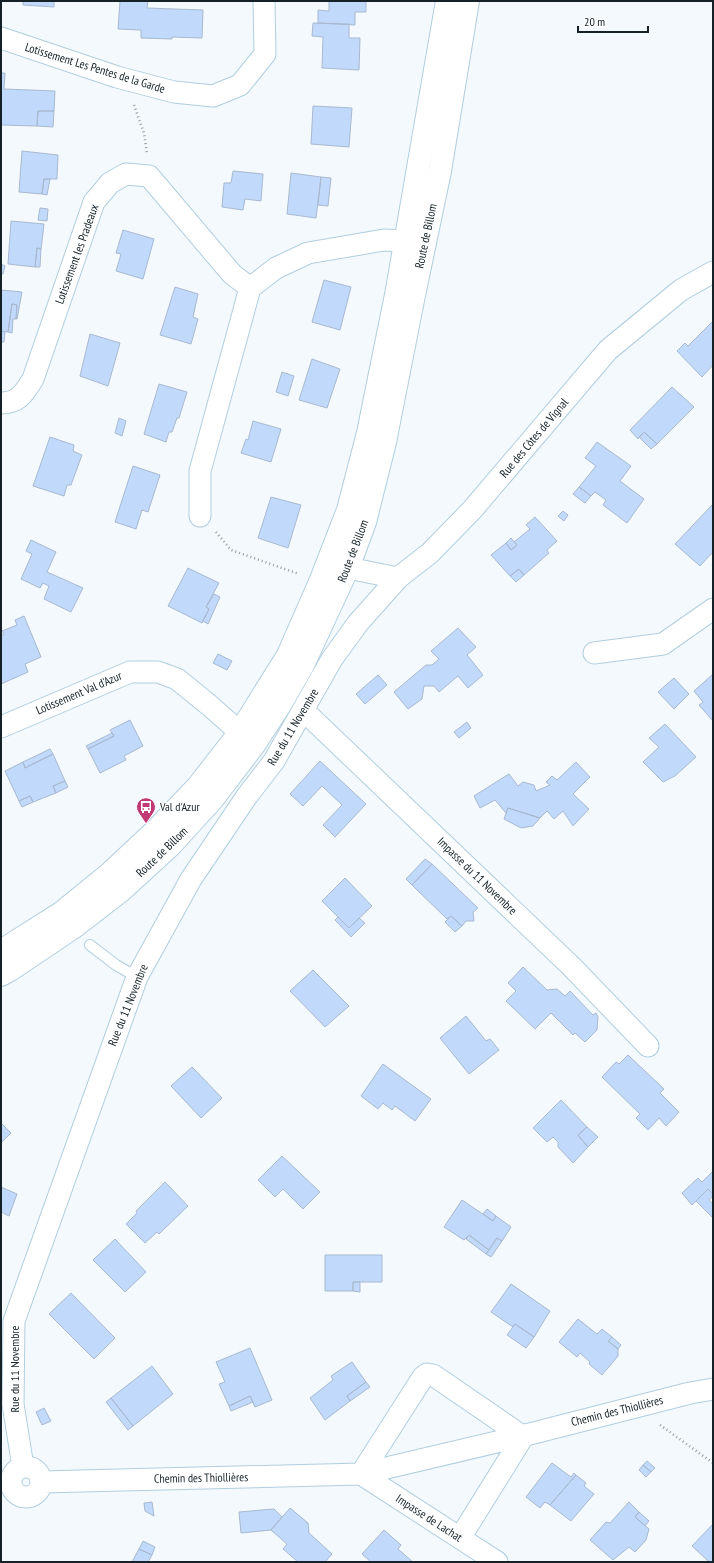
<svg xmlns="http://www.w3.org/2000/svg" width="714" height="1563" viewBox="0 0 714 1563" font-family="'PT Sans Narrow',sans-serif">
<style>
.building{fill:#c1d9fb;stroke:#a8b9d0}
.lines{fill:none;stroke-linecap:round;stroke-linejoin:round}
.lane-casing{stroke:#b1cede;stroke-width:12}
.street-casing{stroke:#b1cede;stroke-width:23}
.secondary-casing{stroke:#b1cede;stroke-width:24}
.path{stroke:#939ba0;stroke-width:2.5;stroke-dasharray:1 3;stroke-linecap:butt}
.lane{stroke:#fff;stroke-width:10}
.street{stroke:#fff;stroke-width:21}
.secondary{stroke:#fff;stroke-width:22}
.labels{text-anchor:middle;stroke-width:3;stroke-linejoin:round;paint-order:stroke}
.street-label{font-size:12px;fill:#162127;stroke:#fff}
.poi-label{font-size:12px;fill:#162127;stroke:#fff;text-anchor:start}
</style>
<rect width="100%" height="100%" fill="#f3f9fd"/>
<!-- building -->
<path class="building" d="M 23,1 L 54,1 L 54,7 L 23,5 Z
M 120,1 L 148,1 L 147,8 L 203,10 L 202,38 L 172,37 L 172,39 L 141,38 L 141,30 L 118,29 Z
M 329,1 L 366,1 L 366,12 L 355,12 L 355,25 L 318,23 L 318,10 L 329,11 Z
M 313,23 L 349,24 L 349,38 L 360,38 L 359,70 L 322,68 L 323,37 L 312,36 Z
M 1,73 L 5,73 L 4,89 L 55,91 L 54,111 L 38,111 L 37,126 L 1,125 Z
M 313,106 L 352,108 L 349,147 L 311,144 Z
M 38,111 L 54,111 L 53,127 L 37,126 Z
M 22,151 L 58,155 L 57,179 L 44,179 L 42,194 L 19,192 Z
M 233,171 L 263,174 L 261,201 L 245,199 L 243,210 L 222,207 L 224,183 L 231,183 Z
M 291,173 L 321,177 L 316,218 L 287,214 Z
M 321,177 L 331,178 L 328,206 L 318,205 Z
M 44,179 L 50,179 L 47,195 L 42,194 Z
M 40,208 L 48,209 L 47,221 L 38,220 Z
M 11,221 L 44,224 L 41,249 L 37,248 L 35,267 L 8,264 Z
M 123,230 L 154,239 L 143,279 L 116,271 L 121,254 L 116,253 Z
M 37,248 L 41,249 L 40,267 L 35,267 Z
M 1,264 L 5,266 L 3,274 L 1,274 Z
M 324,280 L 351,287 L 340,330 L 312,322 Z
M 175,287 L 198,294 L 193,317 L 198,319 L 191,344 L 160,335 Z
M 1,290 L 22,292 L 17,319 L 16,319 L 17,305 L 12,304 L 8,332 L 1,331 Z
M 12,304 L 17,305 L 16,319 L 13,319 L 12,333 L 8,332 Z
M 713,321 L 713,365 L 702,377 L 677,351 L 685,343 L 688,346 Z
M 1,331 L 5,332 L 4,342 L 1,342 Z
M 90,334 L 120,343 L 108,386 L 80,376 Z
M 312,359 L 340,369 L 327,408 L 299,400 Z
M 282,372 L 294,376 L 288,396 L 276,392 Z
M 159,384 L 187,392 L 179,418 L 177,418 L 172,432 L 169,432 L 166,442 L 144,434 Z
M 672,387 L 694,407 L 657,444 L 644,432 L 638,439 L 630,430 Z
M 119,418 L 126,421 L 122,436 L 115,433 Z
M 253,421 L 281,429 L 271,462 L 241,453 L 246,439 L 248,440 Z
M 644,432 L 657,444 L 651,449 L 639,437 Z
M 50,437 L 74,445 L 73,451 L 82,455 L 71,485 L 67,485 L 64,496 L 33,486 Z
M 597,442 L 631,466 L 620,481 L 644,499 L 627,523 L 603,505 L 606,500 L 595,492 L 591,496 L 579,487 L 596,466 L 585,458 Z
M 133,466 L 160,475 L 148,512 L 142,510 L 136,529 L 115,522 Z
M 579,487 L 591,496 L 585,503 L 573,494 Z
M 271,497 L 301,505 L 288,548 L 258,538 Z
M 713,504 L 713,552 L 700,566 L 675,544 Z
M 563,511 L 568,515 L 564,521 L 558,516 Z
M 535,517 L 557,541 L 547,550 L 549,553 L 524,575 L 519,569 L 510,576 L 491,555 L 506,543 L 511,550 L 517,545 L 514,542 L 530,529 L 526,525 Z
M 511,538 L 517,545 L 511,550 L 506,543 Z
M 31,540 L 56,552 L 47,572 L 83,588 L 71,612 L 44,599 L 49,586 L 43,583 L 40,588 L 21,579 L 32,554 L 26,551 Z
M 188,568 L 219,583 L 206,607 L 209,609 L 202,623 L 168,606 Z
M 519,569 L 524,575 L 516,582 L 510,576 Z
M 214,594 L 220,597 L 208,624 L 203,621 L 209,609 L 206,607 Z
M 24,616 L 41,657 L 25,664 L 28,672 L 1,684 L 1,636 L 4,634 L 2,631 L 17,625 L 15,620 Z
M 458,628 L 476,647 L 467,655 L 483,675 L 468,688 L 458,676 L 439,692 L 434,686 L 424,686 L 422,699 L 408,709 L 394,692 L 426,665 L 432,665 L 439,659 L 431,651 Z
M 218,654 L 232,661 L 227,670 L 213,663 Z
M 713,674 L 713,721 L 699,705 L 703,702 L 694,691 Z
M 378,675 L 387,685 L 365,704 L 356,694 Z
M 674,678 L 689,694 L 674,709 L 658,692 Z
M 130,720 L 143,746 L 124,756 L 126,760 L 100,773 L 88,749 L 114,736 L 110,730 Z
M 467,722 L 471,728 L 459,738 L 454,732 Z
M 665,724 L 696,757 L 675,776 L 663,782 L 643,762 L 659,747 L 649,738 Z
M 112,733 L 114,736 L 88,749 L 86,746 Z
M 50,749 L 53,754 L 25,768 L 23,762 Z
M 53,754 L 65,781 L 53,786 L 56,793 L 33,802 L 30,796 L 19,801 L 5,771 L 23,762 L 25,768 Z
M 320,761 L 366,804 L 335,837 L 323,825 L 342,805 L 322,786 L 303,806 L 290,794 Z
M 576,762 L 590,777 L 573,794 L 589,809 L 573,826 L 563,811 L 554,819 L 547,811 L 540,818 L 508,808 L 506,813 L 495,800 L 480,808 L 474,796 L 509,774 L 518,786 L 523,782 L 534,785 L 536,791 L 550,785 L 546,782 L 552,776 L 557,780 Z
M 65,781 L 68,787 L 56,793 L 53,786 Z
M 30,796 L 33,802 L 22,807 L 19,801 Z
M 508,808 L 540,818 L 533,826 L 521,828 L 504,819 Z
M 425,859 L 432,864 L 412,885 L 406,879 Z
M 432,864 L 478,908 L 473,912 L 474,921 L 466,921 L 462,926 L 451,916 L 447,919 L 412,885 Z
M 345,878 L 372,906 L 349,928 L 322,901 Z
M 451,916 L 462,926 L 455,932 L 445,922 Z
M 338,917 L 349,928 L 359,918 L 365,923 L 351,937 L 335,920 Z
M 523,967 L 547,990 L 557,989 L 565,996 L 570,991 L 593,1015 L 596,1013 L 598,1017 L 597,1030 L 585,1042 L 575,1033 L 573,1035 L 551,1013 L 535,1029 L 506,1001 L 516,991 L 508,983 Z
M 313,970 L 349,1006 L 325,1027 L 290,991 Z
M 466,1016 L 486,1041 L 490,1039 L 499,1050 L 469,1074 L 440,1038 Z
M 628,1055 L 664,1089 L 660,1093 L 679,1112 L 666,1126 L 659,1118 L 648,1130 L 636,1118 L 640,1114 L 602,1077 L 616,1062 L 619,1064 Z
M 383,1064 L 431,1099 L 415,1121 L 395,1106 L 392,1110 L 383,1103 L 378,1109 L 361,1096 Z
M 192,1067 L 222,1098 L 201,1118 L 171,1086 Z
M 561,1100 L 587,1127 L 578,1135 L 588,1147 L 573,1163 L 558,1147 L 558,1142 L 553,1137 L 547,1142 L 533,1128 Z
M 1,1123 L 11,1133 L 1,1143 Z
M 587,1127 L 598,1137 L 588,1147 L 578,1135 Z
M 282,1156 L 320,1192 L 303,1209 L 283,1189 L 275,1197 L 258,1180 Z
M 713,1171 L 713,1194 L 708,1189 L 692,1205 L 682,1193 L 698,1178 L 702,1182 Z
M 165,1182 L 188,1206 L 159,1234 L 157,1232 L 145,1243 L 126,1224 L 137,1213 L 136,1211 Z
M 1,1187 L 17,1194 L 9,1216 L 1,1212 Z
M 708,1189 L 713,1194 L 713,1196 L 709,1200 L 713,1204 L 713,1218 L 696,1201 Z
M 462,1200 L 493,1221 L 496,1216 L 511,1227 L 502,1241 L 497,1238 L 489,1250 L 469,1235 L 464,1240 L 444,1227 Z
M 487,1209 L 496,1216 L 493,1221 L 483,1214 Z
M 469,1235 L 489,1250 L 486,1254 L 466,1239 Z
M 497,1238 L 502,1241 L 491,1257 L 486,1254 Z
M 115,1239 L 146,1272 L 125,1292 L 93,1260 Z
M 325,1255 L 382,1255 L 382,1282 L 353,1282 L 353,1291 L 325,1291 Z
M 353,1282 L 360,1282 L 360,1292 L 353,1291 Z
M 511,1284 L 550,1311 L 534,1337 L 515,1324 L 513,1327 L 491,1312 Z
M 71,1293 L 115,1338 L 94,1359 L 49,1314 Z
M 578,1319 L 597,1334 L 602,1329 L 612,1337 L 608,1341 L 618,1349 L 618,1356 L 602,1375 L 589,1364 L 590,1362 L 580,1353 L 577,1357 L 559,1342 Z
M 515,1324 L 534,1337 L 526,1348 L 507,1335 Z
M 612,1337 L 621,1345 L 618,1349 L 608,1341 Z
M 250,1348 L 272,1400 L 255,1407 L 250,1396 L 229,1406 L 219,1384 L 225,1382 L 216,1362 Z
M 352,1362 L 366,1382 L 347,1396 L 350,1401 L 325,1420 L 310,1398 L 333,1380 L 331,1376 Z
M 152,1366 L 173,1394 L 133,1426 L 111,1398 Z
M 366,1382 L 370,1387 L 350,1401 L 347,1396 Z
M 250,1396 L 253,1402 L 231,1411 L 229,1406 Z
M 111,1398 L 133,1426 L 128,1430 L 106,1402 Z
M 44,1408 L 51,1421 L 42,1425 L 36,1412 Z
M 647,1461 L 655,1468 L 651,1472 L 643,1465 Z
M 552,1463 L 571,1477 L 574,1473 L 576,1475 L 550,1505 L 545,1502 L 540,1508 L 526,1497 Z
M 643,1465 L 651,1472 L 646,1477 L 639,1470 Z
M 576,1475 L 586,1483 L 584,1486 L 594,1494 L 571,1521 L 550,1505 Z
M 152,1502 L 154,1516 L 145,1511 L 144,1503 Z
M 629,1502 L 639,1512 L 635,1517 L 649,1529 L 646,1540 L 635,1552 L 629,1547 L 613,1560 L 590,1540 L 606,1522 L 610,1523 Z
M 290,1508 L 308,1523 L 309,1533 L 332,1554 L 325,1562 L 298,1562 L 283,1549 L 287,1544 L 271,1530 Z
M 274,1509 L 282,1517 L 271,1530 L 241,1533 L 239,1512 Z
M 639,1512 L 649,1521 L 645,1526 L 635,1517 Z
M 713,1524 L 713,1562 L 707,1562 L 708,1561 L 692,1546 Z
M 384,1530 L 401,1545 L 398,1549 L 413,1562 L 371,1562 L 362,1554 Z
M 143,1541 L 155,1547 L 152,1555 L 139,1549 Z
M 139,1549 L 152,1555 L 148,1562 L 132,1562 Z"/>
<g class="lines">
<defs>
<path id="lane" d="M 90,945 L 116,965 L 137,977"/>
<path id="street" d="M 1,38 L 117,77 L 174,92 L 213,96 L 240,85 L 265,54 L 264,1
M 1,403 C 19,403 24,393 33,379 L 94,202 L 110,183 L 126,174 L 149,176 L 232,274 L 250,288 L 276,268 L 308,253 L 384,240 L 406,241
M 200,516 L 200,471 L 250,288
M 348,568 L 398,578 L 430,553 L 472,510 L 608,350 L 681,290 L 713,272
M 594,653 L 663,644 L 713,609
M 303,710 L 572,967 L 648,1046
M 1,727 L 130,672 L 158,672 L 177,679 L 209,705 L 252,743
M 23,1467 L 13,1404 L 14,1321 L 137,977 L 191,879 L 247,796 L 274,761 L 332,659 L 358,623 L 398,578
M11 1482a15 15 0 1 1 30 0a15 15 0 1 1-30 0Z
M 41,1482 L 361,1474 L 522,1436 L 690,1393 L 713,1389
M 460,1538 L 524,1435
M 497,1562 L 361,1474 L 423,1377 L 427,1374 L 433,1375 L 522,1436"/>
<path id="secondary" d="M 1,951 L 61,913 L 109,874 L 155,831 L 198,786 L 240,732 L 288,655 L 320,582 L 348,510 L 368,433 L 396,295 L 447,1
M 1,975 L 10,970 L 74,927 L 122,890 L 170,846 L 212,800 L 254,745 L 280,705 L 302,667 L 348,568 L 365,522 L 385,442 L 413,300 L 440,171 L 468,1"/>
</defs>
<!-- lane casing -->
<use href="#lane" class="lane-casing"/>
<!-- street casing -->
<use href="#street" class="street-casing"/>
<!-- secondary casing -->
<use href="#secondary" class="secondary-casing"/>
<!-- path -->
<path class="path" d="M 134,105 L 144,133 L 147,154
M 216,532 L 231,550 L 299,574
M 660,1425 L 713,1463"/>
<!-- lane -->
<use href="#lane" class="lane"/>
<!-- street -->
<use href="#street" class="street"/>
<!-- secondary -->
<use href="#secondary" class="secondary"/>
</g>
<!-- icons -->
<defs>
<symbol id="bus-pin" viewBox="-11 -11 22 30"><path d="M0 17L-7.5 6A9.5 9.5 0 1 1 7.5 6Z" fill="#c23a75" stroke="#fff"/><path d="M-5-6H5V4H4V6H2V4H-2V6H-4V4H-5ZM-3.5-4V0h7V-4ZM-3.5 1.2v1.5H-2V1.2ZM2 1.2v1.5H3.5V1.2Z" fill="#fff"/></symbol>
</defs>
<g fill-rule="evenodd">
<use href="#bus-pin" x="135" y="796" width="22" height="30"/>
</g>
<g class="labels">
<!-- street labels -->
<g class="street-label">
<text transform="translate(95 68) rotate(17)" y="4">Lotissement Les Pentes de la Garde</text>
<text transform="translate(426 236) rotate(-78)" y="4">Route de Billom</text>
<text transform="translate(77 254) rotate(-70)" y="4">Lotissement les Pradeaux</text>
<text transform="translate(534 438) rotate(-50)" y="4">Rue des Côtes de Vignal</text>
<text transform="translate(353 551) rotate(-69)" y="4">Route de Billom</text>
<text transform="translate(79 693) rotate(-23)" y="4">Lotissement Val d'Azur</text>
<text transform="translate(293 727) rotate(-59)" y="4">Rue du 11 Novembre</text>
<text transform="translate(162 852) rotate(-44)" y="4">Route de Billom</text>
<text transform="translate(477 876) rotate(44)" y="4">Impasse du 11 Novembre</text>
<text transform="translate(128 1005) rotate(-68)" y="4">Rue du 11 Novembre</text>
<text transform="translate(15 1369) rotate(-90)" y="4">Rue du 11 Novembre</text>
<text transform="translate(617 1411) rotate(-14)" y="4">Chemin des Thiollières</text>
<text transform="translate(201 1478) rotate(-1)" y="4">Chemin des Thiollières</text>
<text transform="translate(429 1518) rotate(33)" y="4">Impasse de Lachat</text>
</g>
<!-- poi labels -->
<g class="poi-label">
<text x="160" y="811">Val d'Azur</text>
</g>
</g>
<!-- border -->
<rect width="714" height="1563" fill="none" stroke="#162127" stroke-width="4"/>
<!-- scale -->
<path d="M578 26v6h70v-6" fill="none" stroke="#162127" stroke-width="2"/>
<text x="584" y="26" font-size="12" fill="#162127" stroke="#ffffff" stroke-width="3" paint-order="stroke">20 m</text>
</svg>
